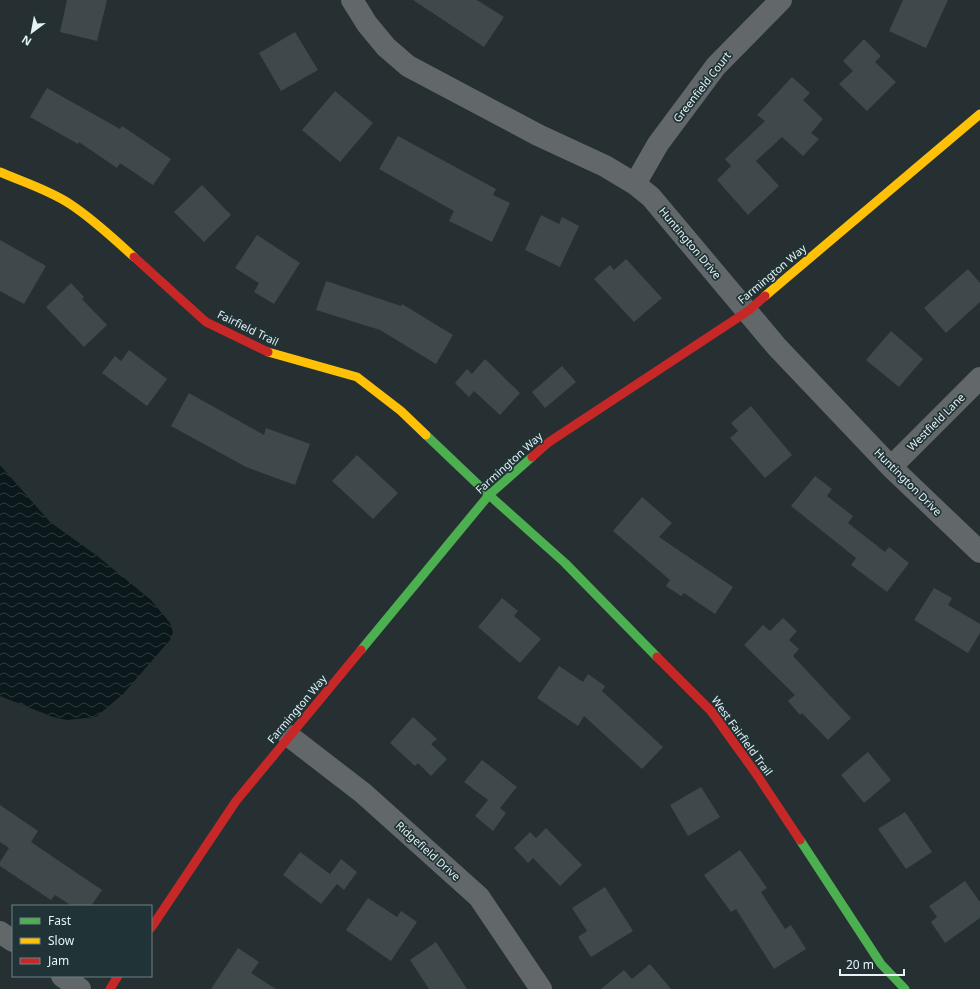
<svg xmlns="http://www.w3.org/2000/svg" width="980" height="989" viewBox="0 0 980 989" font-family="'Noto Sans',sans-serif">
<style>
.water{fill:url(#water-waves)}
.building{fill:#3f484a}
.lines{fill:none;stroke-linecap:round;stroke-linejoin:round}
.street{stroke:#626769;stroke-width:22}
.fast{stroke:#4caf50;stroke-width:9}
.slow{stroke:#ffc107;stroke-width:9}
.jam{stroke:#c62828;stroke-width:9}
.labels{text-anchor:middle;stroke-width:3.5;stroke-linejoin:round;paint-order:stroke}
.street-label{font-size:11px;fill:#e6f2f5;stroke:#203438}
</style>
<defs>
<pattern id="water-waves" width="16" height="10" patternUnits="userSpaceOnUse"><rect width="16" height="10" fill="#0b181b"/><path d="M0 5q4-4 8 0t8 0" fill="none" stroke="#2f3a3d"/></pattern>
</defs>
<rect width="100%" height="100%" fill="#263032"/>
<!-- water -->
<path class="water" d="M 0,465 L 50,522 L 96,555 L 151,600 L 170,623 L 173,632 L 170,640 L 123,694 L 96,717 L 67,720 L 53,717 L 0,696 Z"/>
<!-- building -->
<path class="building" d="M 67,0 L 107,0 L 97,41 L 60,32 Z
M 413,0 L 477,0 L 504,17 L 484,47 Z
M 903,0 L 948,0 L 926,48 L 889,31 Z
M 295,32 L 318,70 L 281,91 L 259,53 Z
M 864,39 L 881,56 L 875,62 L 896,82 L 867,111 L 839,84 L 853,71 L 843,61 Z
M 792,77 L 810,93 L 803,100 L 823,119 L 811,133 L 819,139 L 803,156 L 782,137 L 756,161 L 779,186 L 748,215 L 717,180 L 731,166 L 725,159 L 765,121 L 757,115 Z
M 47,88 L 120,129 L 122,126 L 171,159 L 153,185 L 120,163 L 117,168 L 79,142 L 78,144 L 30,117 Z
M 335,91 L 373,123 L 340,162 L 302,130 Z
M 398,136 L 496,189 L 493,195 L 510,203 L 492,242 L 449,221 L 454,211 L 379,169 Z
M 202,185 L 231,215 L 204,242 L 174,212 Z
M 541,215 L 559,224 L 562,217 L 579,226 L 560,267 L 525,250 Z
M 257,235 L 300,263 L 274,304 L 254,292 L 259,283 L 235,268 Z
M 0,240 L 46,266 L 24,304 L 0,291 Z
M 626,259 L 662,298 L 634,322 L 594,279 L 610,265 L 614,270 Z
M 968,269 L 980,283 L 980,302 L 946,333 L 924,308 Z
M 326,281 L 401,306 L 402,304 L 453,335 L 436,364 L 380,330 L 316,310 Z
M 71,283 L 84,297 L 82,299 L 107,325 L 84,347 L 46,307 Z
M 891,331 L 923,359 L 899,387 L 866,360 Z
M 129,350 L 167,379 L 147,406 L 102,373 L 115,356 L 121,361 Z
M 485,359 L 520,393 L 500,415 L 474,391 L 469,397 L 455,383 L 467,369 L 472,374 Z
M 562,366 L 576,382 L 545,408 L 532,392 Z
M 189,393 L 264,435 L 266,428 L 310,444 L 295,485 L 246,467 L 171,426 Z
M 751,406 L 792,455 L 765,478 L 730,438 L 738,431 L 731,423 Z
M 357,455 L 398,493 L 373,519 L 332,481 Z
M 815,476 L 832,489 L 827,496 L 853,516 L 848,523 L 885,552 L 889,547 L 909,563 L 887,592 L 851,565 L 856,558 L 791,506 Z
M 642,497 L 672,523 L 659,537 L 733,587 L 715,614 L 684,593 L 681,596 L 666,586 L 670,580 L 613,531 Z
M 934,588 L 952,598 L 948,605 L 980,624 L 980,633 L 968,653 L 914,620 Z
M 502,598 L 518,611 L 514,616 L 541,639 L 520,663 L 478,627 Z
M 783,618 L 797,631 L 789,640 L 799,649 L 793,656 L 851,718 L 828,740 L 802,713 L 800,715 L 788,701 L 795,695 L 744,645 L 763,625 L 770,631 Z
M 559,666 L 583,682 L 588,674 L 605,686 L 602,691 L 663,747 L 642,769 L 584,716 L 578,726 L 537,698 Z
M 413,717 L 437,739 L 431,744 L 447,759 L 431,776 L 418,763 L 415,766 L 390,743 Z
M 868,752 L 891,780 L 864,803 L 841,775 Z
M 482,760 L 517,787 L 500,808 L 506,813 L 493,831 L 475,816 L 488,800 L 464,782 Z
M 701,787 L 720,817 L 688,836 L 670,805 Z
M 0,805 L 38,831 L 31,842 L 102,890 L 91,906 L 72,906 L 55,895 L 51,900 L 0,866 L 0,862 L 9,848 L 0,842 Z
M 905,812 L 932,852 L 906,869 L 878,829 Z
M 546,828 L 582,865 L 560,886 L 533,858 L 528,863 L 514,848 L 530,832 L 536,838 Z
M 740,850 L 767,888 L 761,892 L 785,929 L 791,925 L 806,949 L 774,969 L 736,909 L 731,912 L 704,875 Z
M 300,852 L 330,874 L 341,859 L 357,872 L 344,890 L 337,884 L 321,904 L 283,875 Z
M 965,881 L 980,902 L 980,918 L 945,943 L 931,922 L 937,917 L 929,906 Z
M 605,887 L 633,931 L 591,957 L 578,937 L 587,931 L 572,908 Z
M 368,898 L 397,917 L 401,911 L 417,922 L 391,961 L 346,930 Z
M 436,942 L 467,989 L 429,989 L 410,960 Z
M 238,948 L 259,962 L 251,973 L 276,989 L 211,989 Z
M 650,964 L 671,989 L 601,989 L 624,970 L 632,979 Z"/>
<g class="lines">
<!-- street -->
<path class="street" d="M 352,0 L 367,24 L 386,47 L 408,66 L 538,135 L 605,166 L 635,184 L 651,197 L 777,347 L 891,467 L 980,552
M 635,184 L 658,144 L 716,66 L 781,0
M 891,467 L 980,378
M 289,736 L 363,793 L 479,897 L 541,989
M 0,932 L 13,941
M 62,976 L 80,989"/>
<!-- fast -->
<path class="fast" d="M 426,435 L 489,495 L 565,563 L 657,657
M 361,650 L 489,495 L 532,457
M 800,840 L 881,964 L 905,989"/>
<!-- slow -->
<path class="slow" d="M 0,172 C 23,182 49,190 70,204 C 93,219 113,238 134,257
M 765,296 L 980,114
M 268,352 L 357,377 L 401,411 L 426,435"/>
<!-- jam -->
<path class="jam" d="M 134,257 L 206,322 L 268,352
M 532,457 L 549,442 L 748,311 L 765,296
M 657,657 L 711,711 L 757,775 L 800,840
M 151,928 L 236,801 L 361,650
M 110,989 L 118,976"/>
</g>
<g class="labels">
<!-- street labels -->
<g class="street-label">
<text transform="translate(702 87) rotate(-52)" y="4">Greenfield Court</text>
<text transform="translate(690 243) rotate(50)" y="4">Huntington Drive</text>
<text transform="translate(772 274) rotate(-40)" y="4">Farmington Way</text>
<text transform="translate(248 328) rotate(26)" y="4">Fairfield Trail</text>
<text transform="translate(936 422) rotate(-45)" y="4">Westfield Lane</text>
<text transform="translate(509 463) rotate(-42)" y="4">Farmington Way</text>
<text transform="translate(908 482) rotate(45)" y="4">Huntington Drive</text>
<text transform="translate(297 709) rotate(-50)" y="4">Farmington Way</text>
<text transform="translate(742 736) rotate(54)" y="4">West Fairfield Trail</text>
<text transform="translate(428 851) rotate(42)" y="4">Ridgefield Drive</text>
</g>
</g>
<!-- legend -->
<rect x="12" y="905" width="140" height="72" fill="#203438" stroke="#6f8084"/>
<rect x="20" y="918" width="20" height="6" fill="#4caf50" stroke="#6f8084"/>
<text x="48" y="925" font-size="12" fill="#e6f2f5">Fast</text>
<rect x="20" y="938" width="20" height="6" fill="#ffc107" stroke="#6f8084"/>
<text x="48" y="945" font-size="12" fill="#e6f2f5">Slow</text>
<rect x="20" y="958" width="20" height="6" fill="#c62828" stroke="#6f8084"/>
<text x="48" y="965" font-size="12" fill="#e6f2f5">Jam</text>
<!-- north arrow -->
<g transform="translate(32 32) rotate(212)" stroke="#203438" stroke-width="3" paint-order="stroke">
<path d="M0-3L7 15L0 10L-7 15Z" fill="#e6f2f5"/>
<text y="-6" font-size="11" font-weight="bold" text-anchor="middle" fill="#e6f2f5">N</text>
</g>
<!-- scale -->
<path d="M840 969v6h64v-6" fill="none" stroke="#e6f2f5" stroke-width="2"/>
<text x="846" y="969" font-size="12" fill="#e6f2f5" stroke="#203438" stroke-width="3" paint-order="stroke">20 m</text>
</svg>
